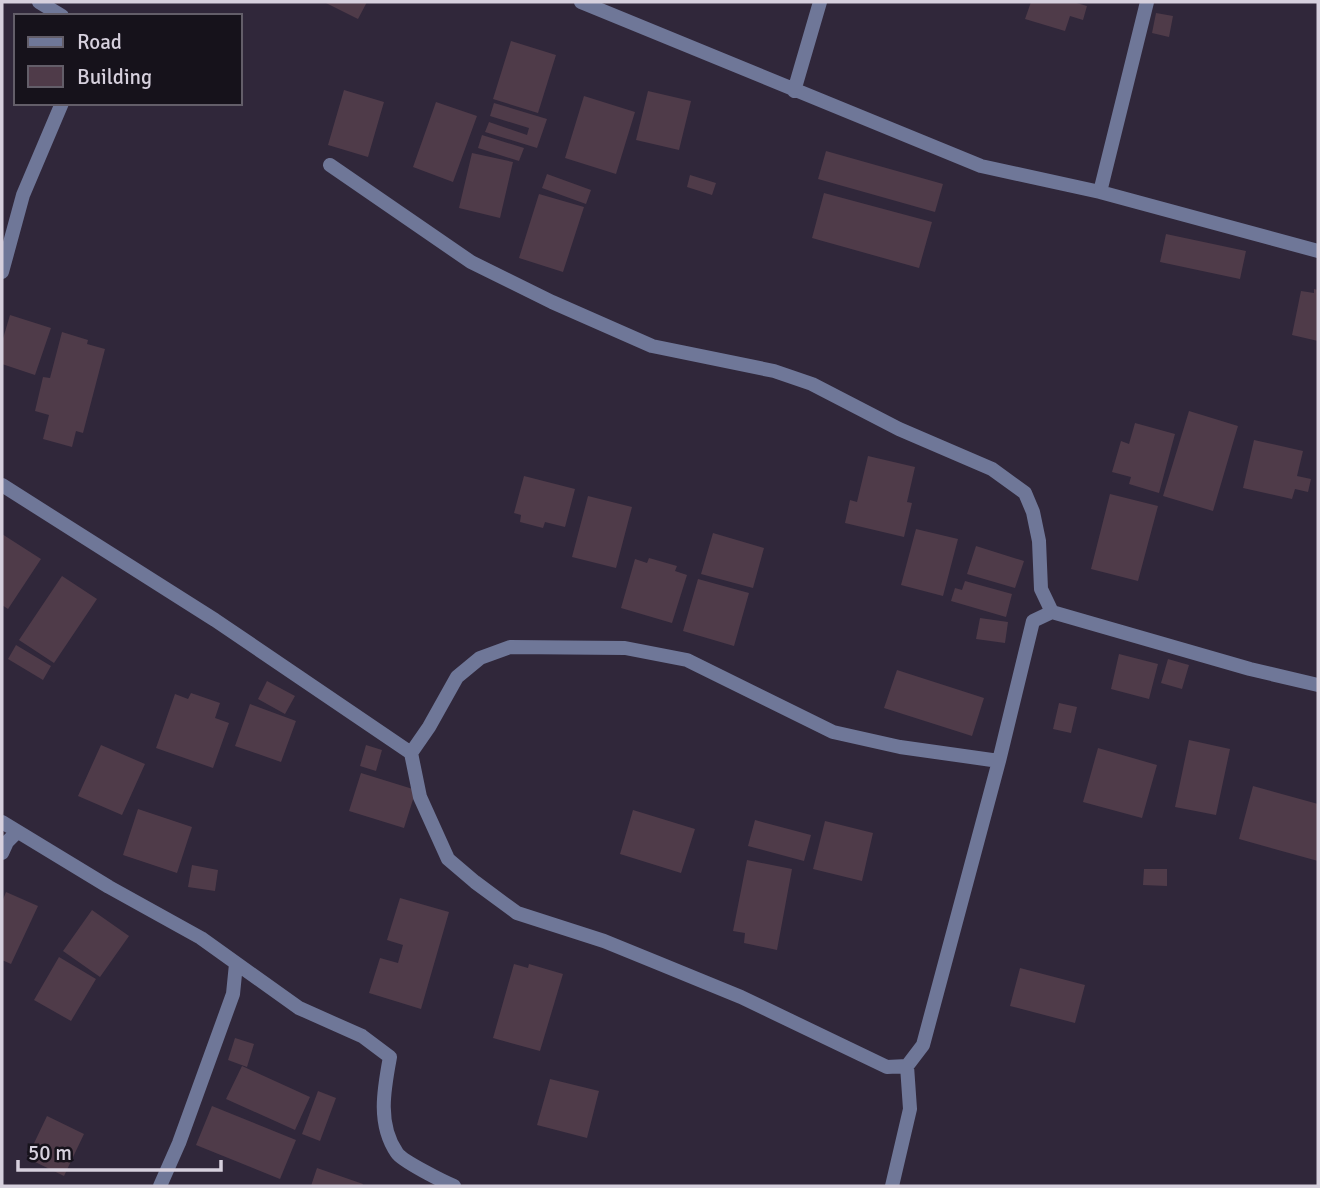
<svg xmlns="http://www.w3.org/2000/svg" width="1320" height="1188" viewBox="0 0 1320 1188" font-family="Signika,sans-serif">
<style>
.building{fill:#4f3b49}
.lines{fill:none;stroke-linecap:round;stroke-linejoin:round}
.minor{stroke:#6f7798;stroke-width:14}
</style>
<rect width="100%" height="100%" fill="#30273a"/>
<!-- building -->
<path class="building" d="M 324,2 L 367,2 L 358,19 Z
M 1031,2 L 1073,2 L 1087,6 L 1083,20 L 1070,16 L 1065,31 L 1025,19 Z
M 1156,13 L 1173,16 L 1169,37 L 1152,33 Z
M 511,41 L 556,55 L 538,113 L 493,99 Z
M 344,90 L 384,102 L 368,157 L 328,145 Z
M 648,91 L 691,101 L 679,150 L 636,140 Z
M 584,96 L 635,112 L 616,174 L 565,158 Z
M 436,102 L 477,116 L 453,182 L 413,167 Z
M 494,103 L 547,119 L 537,148 L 485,132 L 489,122 L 527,135 L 529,128 L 490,116 Z
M 482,135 L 524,148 L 519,161 L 478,148 Z
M 826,151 L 943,184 L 935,212 L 818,179 Z
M 472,153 L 513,162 L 500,218 L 459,208 Z
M 547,174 L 591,190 L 586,204 L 542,188 Z
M 690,175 L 716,183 L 712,195 L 687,187 Z
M 824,193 L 932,222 L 919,268 L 812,238 Z
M 539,194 L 584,207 L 563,272 L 519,258 Z
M 1166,234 L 1246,251 L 1240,279 L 1160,262 Z
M 1314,289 L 1318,290 L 1318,341 L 1292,335 L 1301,291 L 1314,293 Z
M 10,315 L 51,328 L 35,375 L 2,364 L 2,342 Z
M 62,332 L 88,340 L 87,344 L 105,349 L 83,433 L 76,431 L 72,447 L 43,439 L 49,415 L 35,411 L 43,377 L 50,378 Z
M 1189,411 L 1238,426 L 1213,511 L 1163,496 Z
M 1135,423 L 1175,434 L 1159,493 L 1129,484 L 1131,477 L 1112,472 L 1121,441 L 1129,444 Z
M 1254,440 L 1303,451 L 1297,476 L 1311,479 L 1308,492 L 1295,489 L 1292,499 L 1243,488 Z
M 868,456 L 915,467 L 907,502 L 912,503 L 904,537 L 845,523 L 850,500 L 857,502 Z
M 524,476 L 575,489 L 565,527 L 545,522 L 543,528 L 520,522 L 521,515 L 514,513 Z
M 1110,494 L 1158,506 L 1138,581 L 1091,569 Z
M 588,496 L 632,507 L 616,568 L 572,557 Z
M 916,529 L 958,539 L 943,596 L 901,585 Z
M 713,533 L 764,548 L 753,588 L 701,574 Z
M 2,534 L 41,559 L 8,609 L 2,605 Z
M 976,546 L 1024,561 L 1015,588 L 967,574 Z
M 649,558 L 677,566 L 675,571 L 687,575 L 672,623 L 621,608 L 635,559 L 647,563 Z
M 62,576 L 97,599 L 54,663 L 19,640 Z
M 698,579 L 749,593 L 734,646 L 683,631 Z
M 965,581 L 1012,594 L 1006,617 L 951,601 L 955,588 L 962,590 Z
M 980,618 L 1008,622 L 1005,643 L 976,639 Z
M 16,645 L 51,666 L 43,680 L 8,659 Z
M 1119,654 L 1158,664 L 1149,699 L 1111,689 Z
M 1168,659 L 1189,665 L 1182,689 L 1161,683 Z
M 897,670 L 984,698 L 972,736 L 884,708 Z
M 267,681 L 295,696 L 285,714 L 258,699 Z
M 191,693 L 220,703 L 215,718 L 229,723 L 213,768 L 156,748 L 175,694 L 188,699 Z
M 1059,703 L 1077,707 L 1071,733 L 1053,729 Z
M 250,704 L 296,721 L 281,762 L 235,746 Z
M 1189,740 L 1230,749 L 1216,815 L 1175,807 Z
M 101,745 L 145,764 L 122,815 L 78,796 Z
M 366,745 L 382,750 L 376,771 L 360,766 Z
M 1098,748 L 1157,765 L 1142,818 L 1083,802 Z
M 361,773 L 416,790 L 404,828 L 349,811 Z
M 1253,786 L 1318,804 L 1318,861 L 1239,839 Z
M 138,809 L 192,827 L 177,873 L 123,855 Z
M 633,810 L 695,829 L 681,873 L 620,854 Z
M 755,820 L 811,835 L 804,861 L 748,846 Z
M 825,821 L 873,833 L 862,881 L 813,869 Z
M 747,860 L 792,869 L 777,950 L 744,943 L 745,933 L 733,931 Z
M 192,865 L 218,870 L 215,891 L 188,887 Z
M 1144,869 L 1167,869 L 1167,886 L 1143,885 Z
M 6,892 L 38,906 L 11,964 L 2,960 L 2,902 Z
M 400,898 L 449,912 L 421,1009 L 369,993 L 380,958 L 398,963 L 403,945 L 387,940 Z
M 92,910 L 129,936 L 100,977 L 63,951 Z
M 59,957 L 96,979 L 71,1021 L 34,1000 Z
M 514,964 L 528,968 L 529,964 L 563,974 L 540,1051 L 493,1038 Z
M 1020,968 L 1085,985 L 1075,1023 L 1010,1006 Z
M 235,1038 L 254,1044 L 247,1067 L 228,1060 Z
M 242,1066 L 310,1097 L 295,1130 L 226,1099 Z
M 550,1079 L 599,1091 L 587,1138 L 537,1125 Z
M 318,1091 L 336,1098 L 320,1141 L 302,1134 Z
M 212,1106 L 296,1140 L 280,1179 L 196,1145 Z
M 47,1116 L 84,1134 L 64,1176 L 27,1158 Z
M 317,1168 L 363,1184 L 362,1186 L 311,1186 Z"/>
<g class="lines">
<!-- minor -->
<path class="minor" d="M 39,2 L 62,16
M 581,2 L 981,166 L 1100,192 L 1318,251
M 794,91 L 820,2
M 330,165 L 471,262 L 552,302 L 652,346 L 774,371 L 812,384 L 899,429 L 992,469 L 1025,493 L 1033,512 L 1039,541 L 1041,589 L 1052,612
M 1100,192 L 1147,2
M 2,272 L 23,195 L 62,103
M 2,485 L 215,620 L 411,753 L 420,797 L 448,859 L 475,882 L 517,913 L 604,941 L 658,963 L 741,997 L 887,1067 L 907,1066 L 923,1045 L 999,761 L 1033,621 L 1052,612 L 1250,669 L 1318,685
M 411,753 L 429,727 L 457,677 L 480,658 L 510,647 L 625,648 L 687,660 L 833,732 L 900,747 L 999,761
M 2,822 L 109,887 L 201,938 L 299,1008 L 362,1036 L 390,1057 C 384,1089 377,1124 397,1153 C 402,1161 444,1182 454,1186
M 2,853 L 7,842 L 17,832
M 160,1186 L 179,1143 L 233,994 L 236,964
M 892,1186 L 910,1109 L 907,1066"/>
</g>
<!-- border -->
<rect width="1320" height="1188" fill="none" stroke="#d6d0dd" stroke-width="7"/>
<!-- legend -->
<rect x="14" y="14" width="228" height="91" fill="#16121b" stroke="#635e69" stroke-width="2"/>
<rect x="28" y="37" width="35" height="10" fill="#6f7798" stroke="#635e69" stroke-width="2"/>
<text x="77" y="49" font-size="21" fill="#d6d0dd">Road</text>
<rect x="28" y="66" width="35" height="21" fill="#4f3b49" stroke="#635e69" stroke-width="2"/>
<text x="77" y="84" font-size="21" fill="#d6d0dd">Building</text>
<!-- scale -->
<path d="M18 1160v10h203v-10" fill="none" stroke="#d6d0dd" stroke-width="3.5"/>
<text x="28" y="1160" font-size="21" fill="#d6d0dd" stroke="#16121b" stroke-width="5" paint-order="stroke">50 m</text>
</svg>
